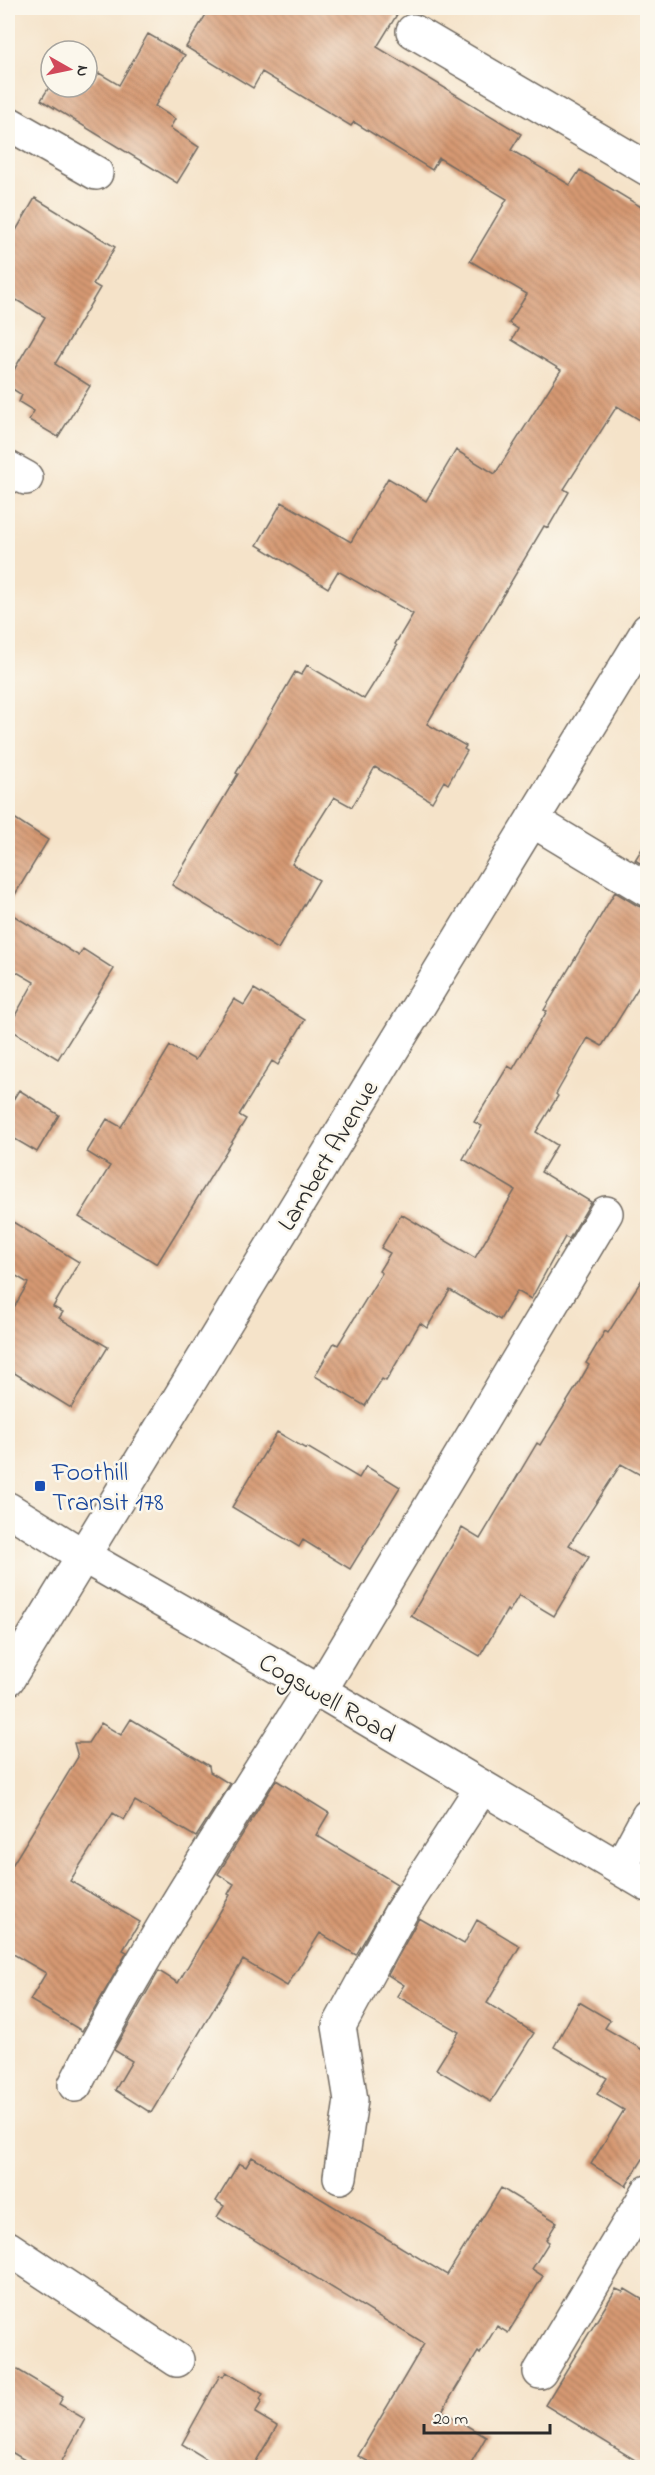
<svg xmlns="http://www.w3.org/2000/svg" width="655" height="2475" viewBox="0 0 655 2475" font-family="'Indie Flower',sans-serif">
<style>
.building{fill:url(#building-back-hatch)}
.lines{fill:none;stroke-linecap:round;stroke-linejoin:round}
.minor-casing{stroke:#726b62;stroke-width:36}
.minor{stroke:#fff;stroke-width:33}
.transit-dot{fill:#1a4fb4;stroke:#fbf7ec;stroke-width:2}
.labels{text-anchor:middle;stroke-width:5;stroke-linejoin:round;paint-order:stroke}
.street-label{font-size:26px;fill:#2b2b2b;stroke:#fbf7ec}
.transit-label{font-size:26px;fill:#164399;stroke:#fbf7ec;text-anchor:start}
</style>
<defs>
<pattern id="building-back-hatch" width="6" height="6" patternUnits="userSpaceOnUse" patternTransform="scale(1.5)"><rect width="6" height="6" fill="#d69972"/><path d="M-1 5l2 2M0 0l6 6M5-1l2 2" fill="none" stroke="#ae7d5e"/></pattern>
</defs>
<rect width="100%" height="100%" fill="#fbf7ec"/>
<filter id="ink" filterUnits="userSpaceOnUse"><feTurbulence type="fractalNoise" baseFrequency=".0167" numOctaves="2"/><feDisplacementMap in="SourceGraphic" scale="12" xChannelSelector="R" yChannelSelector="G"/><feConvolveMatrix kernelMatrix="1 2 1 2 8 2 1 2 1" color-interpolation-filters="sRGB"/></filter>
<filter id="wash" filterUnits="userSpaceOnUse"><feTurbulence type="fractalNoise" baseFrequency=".008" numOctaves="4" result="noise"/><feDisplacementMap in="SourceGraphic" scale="24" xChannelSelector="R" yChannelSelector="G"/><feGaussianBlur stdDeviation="1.35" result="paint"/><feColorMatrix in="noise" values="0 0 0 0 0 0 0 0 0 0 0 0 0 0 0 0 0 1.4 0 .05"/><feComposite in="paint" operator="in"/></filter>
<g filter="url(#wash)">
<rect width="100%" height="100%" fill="#f5e3c9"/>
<g id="blocks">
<!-- building -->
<path class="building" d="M 210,8 L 401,8 L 377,47 L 521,134 L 511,150 L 570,185 L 580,170 L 648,211 L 648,425 L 617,406 L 564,489 L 569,492 L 548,528 L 544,526 L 427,724 L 466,746 L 464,749 L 467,751 L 448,784 L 444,781 L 432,802 L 375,767 L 352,807 L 334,797 L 292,864 L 319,880 L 278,949 L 172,885 L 238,774 L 236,773 L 295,672 L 301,675 L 307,665 L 364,699 L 397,646 L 395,644 L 413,614 L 338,571 L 328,588 L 257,545 L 282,502 L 351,542 L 388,478 L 426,501 L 456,450 L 495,474 L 561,370 L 512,340 L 518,329 L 509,323 L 527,294 L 470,261 L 507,199 L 439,158 L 432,170 L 354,122 L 351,126 L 262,72 L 253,88 L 186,47 Z
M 148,34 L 185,55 L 155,106 L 175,119 L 170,128 L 199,147 L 177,183 L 41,100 L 51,84 L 51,87 L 87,87 L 87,78 L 93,82 L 99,73 L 119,85 Z
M 35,198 L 115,247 L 93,284 L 100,288 L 55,364 L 90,386 L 58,437 L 29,420 L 34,411 L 19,402 L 22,395 L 8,386 L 8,380 L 45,317 L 8,295 L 8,244 Z
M 8,814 L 48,840 L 8,906 Z
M 648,839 L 648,868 L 635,860 Z
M 615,892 L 638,906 L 648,909 L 648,972 L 602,1046 L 588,1038 L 556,1094 L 558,1096 L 536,1132 L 557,1145 L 541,1172 L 591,1202 L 569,1239 L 565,1237 L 531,1299 L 517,1291 L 500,1320 L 450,1290 L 427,1328 L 420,1323 L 386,1381 L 382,1379 L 365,1406 L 315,1376 L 334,1343 L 338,1345 L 382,1273 L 379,1271 L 390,1253 L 381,1248 L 401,1214 L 475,1258 L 515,1190 L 463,1159 L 482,1126 L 474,1122 L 508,1066 L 513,1069 L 547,1011 L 544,1010 Z
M 8,912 L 79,956 L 83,949 L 114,969 L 58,1059 L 8,1028 L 34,982 L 8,967 Z
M 254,989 L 305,1020 L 278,1065 L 272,1061 L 239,1115 L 246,1119 L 157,1264 L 79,1217 L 110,1166 L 87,1152 L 107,1119 L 121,1127 L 170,1046 L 195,1060 L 234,999 L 244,1005 Z
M 19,1090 L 59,1115 L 37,1152 L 8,1135 L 8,1108 Z
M 8,1219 L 79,1262 L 53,1307 L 63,1312 L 59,1318 L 108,1347 L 71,1408 L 8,1369 L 8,1318 L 28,1283 L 8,1271 Z
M 648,1270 L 648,1479 L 621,1464 L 569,1545 L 589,1557 L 554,1616 L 519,1595 L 509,1612 L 507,1610 L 480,1656 L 411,1616 L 462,1528 L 480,1539 L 537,1443 L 540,1445 L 578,1384 L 589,1365 L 586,1363 L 605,1331 L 608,1333 Z
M 277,1432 L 306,1449 L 307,1447 L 359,1478 L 366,1466 L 400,1487 L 350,1569 L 303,1540 L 299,1547 L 232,1507 Z
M 131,1719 L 209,1766 L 210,1772 L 230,1784 L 196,1837 L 135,1801 L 124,1820 L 113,1813 L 70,1881 L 140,1922 L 123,1950 L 127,1952 L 82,2031 L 30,2000 L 46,1973 L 8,1951 L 8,1872 L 78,1757 L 74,1743 L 88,1743 L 101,1723 L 121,1735 Z
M 276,1780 L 329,1813 L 316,1835 L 397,1884 L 356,1955 L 320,1933 L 287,1986 L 243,1960 L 151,2113 L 115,2090 L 132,2061 L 114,2050 L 159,1971 L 178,1983 L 230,1895 L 228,1894 L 234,1884 L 218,1874 Z
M 419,1918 L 464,1944 L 477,1920 L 520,1946 L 487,2003 L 534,2033 L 491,2102 L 436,2069 L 459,2032 L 397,1996 L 404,1985 L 388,1975 Z
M 579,2002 L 610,2020 L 605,2028 L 648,2053 L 648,2151 L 626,2186 L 591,2164 L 624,2110 L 597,2094 L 607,2078 L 554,2047 Z
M 252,2157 L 447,2275 L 501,2188 L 557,2222 L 546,2240 L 549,2242 L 532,2269 L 543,2276 L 508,2333 L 497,2326 L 480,2354 L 478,2352 L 442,2411 L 486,2437 L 468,2468 L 380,2468 L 358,2456 L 424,2344 L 217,2217 L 224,2206 L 216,2201 L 239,2163 L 246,2167 Z
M 616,2289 L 623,2292 L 625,2289 L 648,2303 L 648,2468 L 545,2405 Z
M 8,2364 L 63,2397 L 59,2404 L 85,2419 L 58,2468 L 38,2468 L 8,2450 Z
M 226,2372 L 263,2394 L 260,2399 L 262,2401 L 255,2413 L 277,2426 L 252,2468 L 221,2468 L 182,2444 L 220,2375 L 223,2377 Z"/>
</g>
</g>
<g filter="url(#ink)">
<use href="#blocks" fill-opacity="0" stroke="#726b62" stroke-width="1.5"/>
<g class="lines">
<defs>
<path id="minor" d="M 413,31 L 648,169
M 8,123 L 96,173
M 8,468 L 26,478
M 532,820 L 648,890
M 8,1509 L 82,1555 L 320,1691 L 648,1885
M 8,1679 L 648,630
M 320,1691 L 606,1213
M 620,1868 L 648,1816
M 75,2085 C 145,1947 231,1818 313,1687
M 340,2177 L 351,2100 L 339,2026 L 401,1912 L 482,1787
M 8,2248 L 177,2360
M 540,2372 L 648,2192"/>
</defs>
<!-- minor casing -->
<use href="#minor" class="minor-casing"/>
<!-- minor -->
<use href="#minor" class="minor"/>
</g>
</g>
<!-- markers -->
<rect class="transit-dot" x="34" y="1480" width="12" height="12" rx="3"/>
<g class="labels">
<!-- street labels -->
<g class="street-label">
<text transform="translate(327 1155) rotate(-59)" y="9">Lambert Avenue</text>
<text transform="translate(328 1697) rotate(30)" y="9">Cogswell Road</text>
</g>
<!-- transit labels -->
<g class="transit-label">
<text x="52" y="1480">Foothill<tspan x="52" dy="30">Transit 178</tspan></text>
</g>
</g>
<!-- margin -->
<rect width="655" height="2475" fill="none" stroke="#fbf7ec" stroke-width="30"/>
<!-- north arrow -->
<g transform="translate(69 69) rotate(99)"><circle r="28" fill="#fbf7ec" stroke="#a8a59f" stroke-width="1.5"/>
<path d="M0-4.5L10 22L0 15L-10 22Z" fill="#d1495b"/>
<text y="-9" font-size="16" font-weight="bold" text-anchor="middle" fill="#2b2b2b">N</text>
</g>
<!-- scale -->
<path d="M424 2424v9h126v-9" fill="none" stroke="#2b2b2b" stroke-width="3"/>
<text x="433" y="2424" font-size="18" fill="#2b2b2b" stroke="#fbf7ec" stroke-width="4.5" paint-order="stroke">20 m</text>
</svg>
